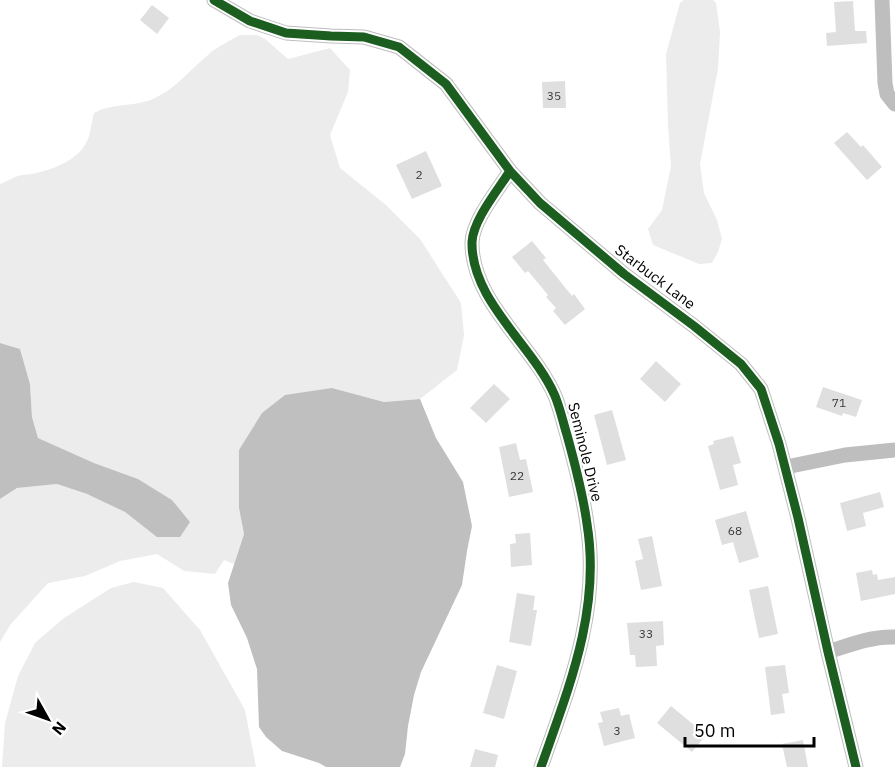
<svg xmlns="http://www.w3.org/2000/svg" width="895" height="767" viewBox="0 0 895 767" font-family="'IBM Plex Sans',sans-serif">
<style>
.green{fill:#ececec}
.water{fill:#bfbfbf}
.building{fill:#dfdfdf}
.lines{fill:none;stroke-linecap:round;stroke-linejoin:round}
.minor{stroke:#bebebe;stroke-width:15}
.cycleway-casing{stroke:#fff;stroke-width:13}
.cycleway{stroke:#1b5e20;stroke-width:9}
.labels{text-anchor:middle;stroke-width:5;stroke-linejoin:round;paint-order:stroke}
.number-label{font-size:12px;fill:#383838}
.street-label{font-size:15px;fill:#000;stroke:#fff}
</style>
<rect width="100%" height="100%" fill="#fff"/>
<!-- green -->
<path class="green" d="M 684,0 L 713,0 L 716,3 L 720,32 L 718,69 L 700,164 L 704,193 L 717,220 L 722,239 L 718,252 L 712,263 L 699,264 L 653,245 L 648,229 L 662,210 L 671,166 L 668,125 L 666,54 L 680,3 Z
M 240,35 L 257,35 L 265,39 L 288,59 L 330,48 L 350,70 L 348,92 L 330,135 L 340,168 L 386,205 L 420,239 L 461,303 L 464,335 L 457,370 L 420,399 L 384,402 L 332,388 L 239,508 L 244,534 L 234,564 L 224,560 L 215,574 L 184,571 L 157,554 L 120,561 L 85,576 L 48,583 L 11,624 L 0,642 L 0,499 L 17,488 L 57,484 L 87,494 L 125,512 L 158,537 L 172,500 L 138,479 L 94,463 L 38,438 L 32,417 L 30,384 L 20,349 L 0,343 L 0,184 C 6,182 12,178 18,176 C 24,174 30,175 36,173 C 54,169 75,161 85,145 C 91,136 91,123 94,113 C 113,102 137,108 157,97 C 177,87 191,69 208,55 C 217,47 229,41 240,35 Z
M 134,582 L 163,588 L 200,630 L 245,710 L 256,767 L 2,767 L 5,723 L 18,676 L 35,643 L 64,618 L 111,588 Z"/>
<!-- water -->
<path class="water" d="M 0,343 L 20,349 L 30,384 L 32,417 L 38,438 L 94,463 L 138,479 L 172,500 L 190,522 L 180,537 L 157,537 L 125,512 L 87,494 L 57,484 L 17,488 L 0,499 Z
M 332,388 L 384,402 L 420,399 L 436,438 L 463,482 L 472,526 L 467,551 L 462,585 L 421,672 L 414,695 L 408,726 L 405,754 L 400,767 L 326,767 L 319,763 L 282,751 L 266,737 L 259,727 L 257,669 L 247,638 L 231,605 L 228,583 L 244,534 L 239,508 L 239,450 L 262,413 L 285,395 Z"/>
<!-- building -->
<path class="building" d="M 853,1 L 855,31 L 866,31 L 867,43 L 827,46 L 826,33 L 836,32 L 834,2 Z
M 152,5 L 169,18 L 157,34 L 140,20 Z
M 565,81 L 566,108 L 543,108 L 542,82 Z
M 847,132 L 861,147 L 863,145 L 882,167 L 867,180 L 834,143 Z
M 426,151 L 442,186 L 412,199 L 396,165 Z
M 532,241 L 546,258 L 543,260 L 572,296 L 574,294 L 585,309 L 565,325 L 553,311 L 556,308 L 546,297 L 548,295 L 528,271 L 525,273 L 512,257 Z
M 656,361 L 681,384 L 665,402 L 640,379 Z
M 494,384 L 510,399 L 486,423 L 470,408 Z
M 823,387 L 862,400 L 856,417 L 843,413 L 842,416 L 816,407 Z
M 612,410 L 626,460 L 607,465 L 594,415 Z
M 733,436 L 741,463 L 733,465 L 738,485 L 720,490 L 708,446 L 714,444 L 713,441 Z
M 516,443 L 520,460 L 526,459 L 533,492 L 509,497 L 499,447 Z
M 880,492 L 884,507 L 863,513 L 866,526 L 847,531 L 840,503 Z
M 746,511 L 759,557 L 739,563 L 733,542 L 722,545 L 715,520 Z
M 530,533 L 532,565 L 511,567 L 510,544 L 516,543 L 515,534 Z
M 652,536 L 662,586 L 641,590 L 635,561 L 643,559 L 638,539 Z
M 872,570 L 873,575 L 877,574 L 878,580 L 895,577 L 895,594 L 861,601 L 856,573 Z
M 768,586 L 778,634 L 759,638 L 749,590 Z
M 517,593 L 535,596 L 533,610 L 537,610 L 531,646 L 509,642 Z
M 663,621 L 664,645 L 656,646 L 657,666 L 636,667 L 635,655 L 630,655 L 627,623 Z
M 497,665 L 517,671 L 504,719 L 483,713 Z
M 785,665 L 789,693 L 782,694 L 785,713 L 771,715 L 765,667 Z
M 671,706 L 706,735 L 692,752 L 657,723 Z
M 619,708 L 621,716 L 629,714 L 635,738 L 604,746 L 598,723 L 603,722 L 600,712 Z
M 803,740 L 808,767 L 787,767 L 782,744 Z
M 475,749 L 498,755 L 495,767 L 470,767 Z"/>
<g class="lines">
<!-- minor -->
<path class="minor" d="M 214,0 L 250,21 L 286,33 L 331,36 L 364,37 L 399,47 L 446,84 L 510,171 L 540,203 L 624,274 L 694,326 L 741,364 L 761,389 L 779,444 L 798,518 L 828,652 L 856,767
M 882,0 L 885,83 L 887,94 L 895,104
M 510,171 C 498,190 473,220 472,242 C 471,301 533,345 555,396 C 560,408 563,422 567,435 C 575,464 583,494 587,524 C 601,610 569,687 541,767
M 786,467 L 845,455 L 895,450
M 828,652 C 849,645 872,636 895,637"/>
<defs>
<path id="cycleway" d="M 214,0 L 250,21 L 286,33 L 331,36 L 364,37 L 399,47 L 446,84 L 510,171 L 540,203 L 624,274 L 694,326 L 741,364 L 761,389 L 779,444 L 798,518 L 828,652 L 856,767
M 510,171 C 498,190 473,220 472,242 C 471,301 533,345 555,396 C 560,408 563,422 567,435 C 575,464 583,494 587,524 C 601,610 569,687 541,767"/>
</defs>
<!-- cycleway casing -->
<use href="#cycleway" class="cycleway-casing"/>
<!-- cycleway -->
<use href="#cycleway" class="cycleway"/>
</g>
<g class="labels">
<!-- number labels -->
<g class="number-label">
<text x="554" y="100">35</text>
<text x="419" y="179">2</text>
<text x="839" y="407">71</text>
<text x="517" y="480">22</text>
<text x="735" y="535">68</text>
<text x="646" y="638">33</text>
<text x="617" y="735">3</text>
</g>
<!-- street labels -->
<g class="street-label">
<text transform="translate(655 277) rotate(37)" y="5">Starbuck Lane</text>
<text transform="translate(585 452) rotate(76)" y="5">Seminole Drive</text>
</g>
</g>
<!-- north arrow -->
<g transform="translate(48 719) rotate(130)" stroke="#ffffff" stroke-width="4.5" paint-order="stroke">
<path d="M0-4.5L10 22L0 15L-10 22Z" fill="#000000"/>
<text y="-9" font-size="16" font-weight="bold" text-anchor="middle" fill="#000000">N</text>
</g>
<!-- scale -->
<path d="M685 737v9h129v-9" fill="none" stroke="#000000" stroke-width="3"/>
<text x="694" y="737" font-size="18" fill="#000000" stroke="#ffffff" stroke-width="4.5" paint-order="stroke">50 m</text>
</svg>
